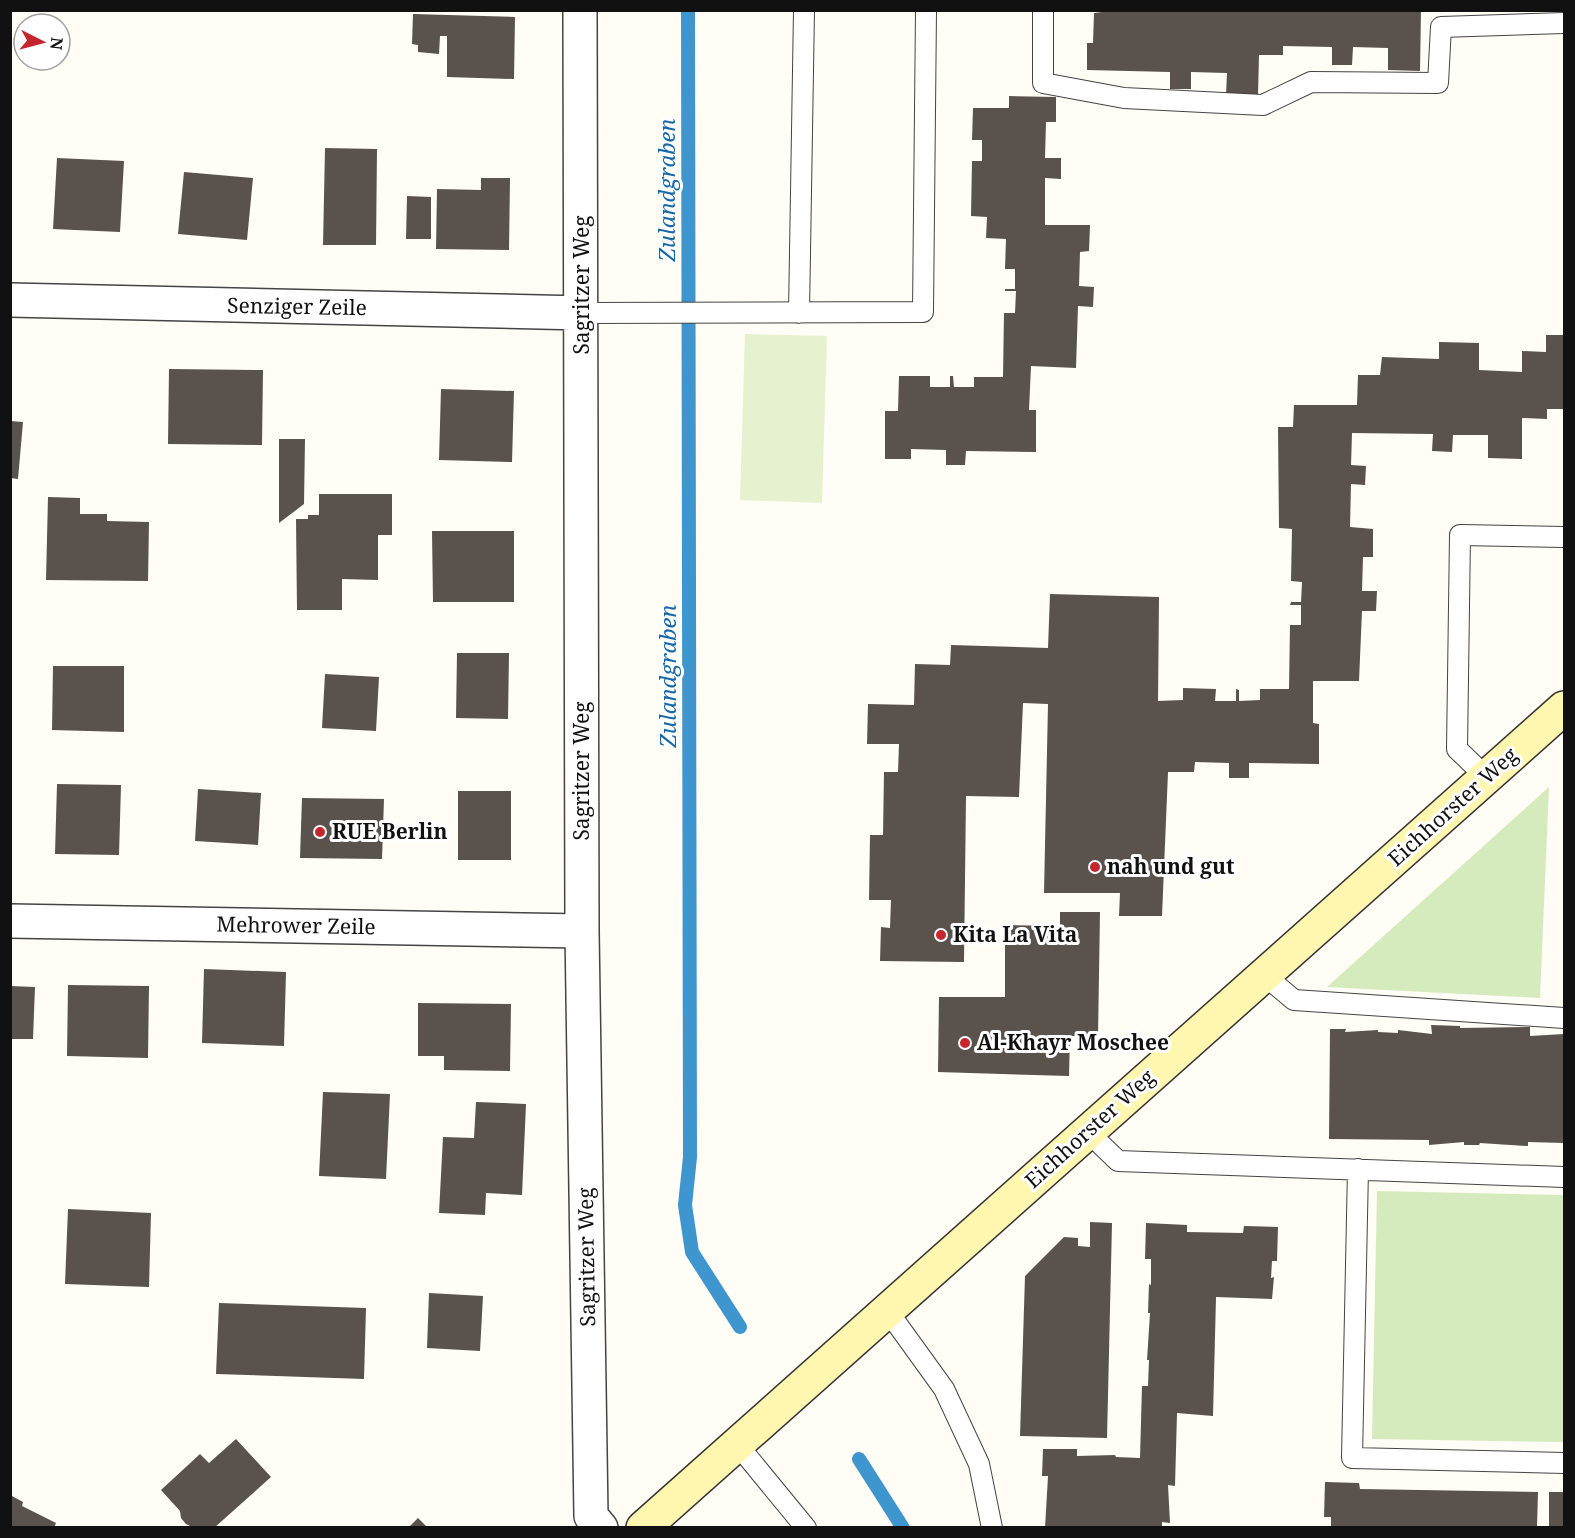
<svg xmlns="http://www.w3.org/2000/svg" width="1575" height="1538" viewBox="0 0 1575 1538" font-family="'Noto Serif',serif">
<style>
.green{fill:#d5ebbd}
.pitch{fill:#e6f2cf}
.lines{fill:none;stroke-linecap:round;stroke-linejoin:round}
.stream{stroke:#3f96cf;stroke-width:14}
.building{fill:#5a524d}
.lane-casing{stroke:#444;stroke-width:22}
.street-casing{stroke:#444;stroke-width:36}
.secondary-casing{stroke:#333;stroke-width:36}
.lane{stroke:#fff;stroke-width:20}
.street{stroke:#fff;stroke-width:33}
.secondary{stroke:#fff6b0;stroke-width:33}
.poi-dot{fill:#c4262e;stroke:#fff;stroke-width:2}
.labels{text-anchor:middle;stroke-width:6;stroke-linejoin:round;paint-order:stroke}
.street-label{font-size:21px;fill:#111;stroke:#fff}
.poi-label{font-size:21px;font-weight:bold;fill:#111;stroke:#fff;text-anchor:start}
.water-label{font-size:22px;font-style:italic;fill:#1768a6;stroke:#fff}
</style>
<rect width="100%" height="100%" fill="#fffdf5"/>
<!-- green -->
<path class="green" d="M 1549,787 L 1540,998 L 1327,987 Z
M 1377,1191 L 1564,1195 L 1564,1442 L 1372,1439 Z"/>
<!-- pitch -->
<path class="pitch" d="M 745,334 L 827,336 L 822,503 L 740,500 Z"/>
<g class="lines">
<!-- stream -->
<path class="stream" d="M 688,10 L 690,1157 L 685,1205 L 692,1252 L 740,1327
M 859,1459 L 903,1528"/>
</g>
<!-- building -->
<path class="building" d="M 1118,10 L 1421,10 L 1420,71 L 1388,70 L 1388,48 L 1353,47 L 1352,65 L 1332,65 L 1332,47 L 1283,46 L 1283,55 L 1259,55 L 1258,95 L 1226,95 L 1227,73 L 1191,72 L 1191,89 L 1170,89 L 1170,72 L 1087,70 L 1087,43 L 1093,43 L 1094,13 Z
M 413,14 L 515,17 L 514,79 L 447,77 L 447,36 L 440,36 L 439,54 L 418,52 L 418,45 L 412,44 Z
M 1009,96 L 1056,97 L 1056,122 L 1046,122 L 1045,158 L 1061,158 L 1061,179 L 1045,178 L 1045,225 L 1090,225 L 1089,251 L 1080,252 L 1079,286 L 1094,287 L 1093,307 L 1078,306 L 1076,368 L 1031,366 L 1029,410 L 1036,410 L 1036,452 L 966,451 L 965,465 L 946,465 L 946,450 L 911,449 L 911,459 L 885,459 L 885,411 L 898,411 L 899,376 L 930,376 L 930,387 L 950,387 L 950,376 L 953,376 L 954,387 L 974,387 L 974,377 L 1003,377 L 1004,313 L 1015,313 L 1016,291 L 1005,291 L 1005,289 L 1015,289 L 1015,269 L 1005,269 L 1006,239 L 986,238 L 987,217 L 971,216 L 972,161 L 982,161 L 982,140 L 972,140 L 973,108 L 1009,108 Z
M 325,148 L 377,149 L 376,245 L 323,245 Z
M 57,158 L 124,161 L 120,232 L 53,229 Z
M 184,172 L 253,178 L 247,240 L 178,234 Z
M 481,178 L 510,178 L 509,250 L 436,249 L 437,189 L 481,190 Z
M 407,196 L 431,197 L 431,239 L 406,239 Z
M 1546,335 L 1564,335 L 1564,409 L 1547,409 L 1547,419 L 1522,418 L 1522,459 L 1488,458 L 1488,435 L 1453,435 L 1452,452 L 1432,451 L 1433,434 L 1352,433 L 1351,465 L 1366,466 L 1365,485 L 1351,484 L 1350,527 L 1373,529 L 1373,557 L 1363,557 L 1362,591 L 1377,591 L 1376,611 L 1362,611 L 1359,681 L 1313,681 L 1313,723 L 1319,724 L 1319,764 L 1249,763 L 1249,778 L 1229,778 L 1229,763 L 1195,762 L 1194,772 L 1168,772 L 1162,916 L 1119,916 L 1120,893 L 1044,893 L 1048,704 L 1023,703 L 1019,797 L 966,796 L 964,962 L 880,961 L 881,927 L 890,928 L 891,900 L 869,900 L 870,835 L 883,835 L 884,772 L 898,772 L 899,744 L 867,744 L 868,704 L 914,705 L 915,664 L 950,665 L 951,645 L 1048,648 L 1050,594 L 1159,597 L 1158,701 L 1183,700 L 1183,688 L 1216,689 L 1215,701 L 1236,701 L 1236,689 L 1239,690 L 1239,701 L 1260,700 L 1260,689 L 1289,689 L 1290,625 L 1301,625 L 1301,605 L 1290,605 L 1291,602 L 1301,602 L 1302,582 L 1291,581 L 1292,529 L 1279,528 L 1278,427 L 1293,427 L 1294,405 L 1357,405 L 1358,375 L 1380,375 L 1382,357 L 1439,359 L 1439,342 L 1479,343 L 1479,370 L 1522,372 L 1522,351 L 1546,352 Z
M 169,369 L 263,370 L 262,445 L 168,444 Z
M 441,389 L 514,391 L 512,462 L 439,460 Z
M 10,421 L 23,422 L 18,479 L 10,478 Z
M 279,439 L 305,439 L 304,504 L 279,523 Z
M 319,494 L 392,494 L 392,535 L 378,535 L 378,580 L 342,579 L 342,610 L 297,610 L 296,519 L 308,519 L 308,515 L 319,515 Z
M 48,497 L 80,498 L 80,514 L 107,514 L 107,521 L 149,522 L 148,581 L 46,580 Z
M 432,531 L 514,531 L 514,602 L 433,602 Z
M 457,653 L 509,653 L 508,719 L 456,718 Z
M 53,666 L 124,666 L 124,732 L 52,730 Z
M 325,674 L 379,677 L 376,731 L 322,728 Z
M 57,784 L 121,785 L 119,855 L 55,854 Z
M 198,789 L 261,793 L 258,845 L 195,841 Z
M 458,791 L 511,791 L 511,860 L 458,860 Z
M 302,798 L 384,799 L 382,859 L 300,858 Z
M 1060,912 L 1100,912 L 1098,1036 L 1070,1036 L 1069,1076 L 938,1072 L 939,997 L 1005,997 L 1005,925 L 1060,926 Z
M 204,969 L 286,972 L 284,1046 L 202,1043 Z
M 68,985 L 149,986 L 148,1058 L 67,1056 Z
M 10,986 L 35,987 L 33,1039 L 10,1039 Z
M 418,1003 L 511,1004 L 510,1071 L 444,1070 L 444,1056 L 418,1056 Z
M 1431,1025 L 1460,1026 L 1460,1028 L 1530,1027 L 1530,1036 L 1564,1034 L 1564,1143 L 1528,1142 L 1528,1146 L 1480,1143 L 1479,1145 L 1464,1145 L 1464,1142 L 1429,1145 L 1429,1140 L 1329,1139 L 1330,1029 L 1346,1029 L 1345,1032 L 1378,1030 L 1378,1032 L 1398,1033 L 1398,1030 L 1432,1034 Z
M 323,1092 L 390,1094 L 386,1179 L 319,1176 Z
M 476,1102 L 526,1104 L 522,1195 L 486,1193 L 485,1215 L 439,1213 L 443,1137 L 474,1138 Z
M 68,1209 L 151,1213 L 149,1287 L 65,1284 Z
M 1090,1222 L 1112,1223 L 1107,1438 L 1020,1436 L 1025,1276 L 1064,1237 L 1078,1238 L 1078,1246 L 1090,1247 Z
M 1146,1223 L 1187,1225 L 1187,1232 L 1243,1233 L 1244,1226 L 1278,1227 L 1277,1261 L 1272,1261 L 1271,1278 L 1274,1277 L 1272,1299 L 1216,1297 L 1213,1416 L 1177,1413 L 1175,1486 L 1168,1485 L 1170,1523 L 1162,1522 L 1162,1528 L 1045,1528 L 1048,1476 L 1042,1476 L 1043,1449 L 1077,1449 L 1077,1456 L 1115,1455 L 1116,1457 L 1140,1458 L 1142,1386 L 1148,1386 L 1149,1360 L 1147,1360 L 1150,1313 L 1148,1313 L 1149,1284 L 1151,1285 L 1151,1259 L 1145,1259 Z
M 429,1293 L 483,1296 L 480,1351 L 427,1348 Z
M 219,1303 L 366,1308 L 364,1379 L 216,1374 Z
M 236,1439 L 271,1477 L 214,1528 L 194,1528 L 186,1524 L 181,1518 L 180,1511 L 161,1490 L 200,1454 L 209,1463 Z
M 1325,1482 L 1359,1483 L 1360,1489 L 1538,1492 L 1537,1528 L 1331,1528 L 1331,1517 L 1324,1517 Z
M 1549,1492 L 1564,1492 L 1564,1528 L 1549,1528 Z
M 12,1496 L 23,1502 L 22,1506 L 56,1523 L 54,1528 L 10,1528 Z
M 418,1518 L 428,1528 L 408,1528 Z"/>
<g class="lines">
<defs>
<path id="lane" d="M 1043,10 L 1043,83 L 1124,98 L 1263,105 L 1311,82 L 1438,83 L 1441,27 L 1564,23
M 583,313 L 923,312 L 926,10
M 799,313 L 804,10
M 1486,777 L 1457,749 L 1460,535 L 1564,537
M 1264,975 L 1294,1000 L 1564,1018
M 1088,1132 L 1118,1161 L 1564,1177
M 1358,1169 L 1352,1458 L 1564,1463
M 887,1310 L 944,1389 L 979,1464 L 992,1528
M 737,1444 L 806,1528"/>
<path id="street" d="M 580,10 L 582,931 L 591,1516 L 601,1528
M 10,300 L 583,313
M 10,921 L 582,931"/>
<path id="secondary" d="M 643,1528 L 1564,708"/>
</defs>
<!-- lane casing -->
<use href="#lane" class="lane-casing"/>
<!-- street casing -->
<use href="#street" class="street-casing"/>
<!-- secondary casing -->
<use href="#secondary" class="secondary-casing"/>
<!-- lane -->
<use href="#lane" class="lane"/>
<!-- street -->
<use href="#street" class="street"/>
<!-- secondary -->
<use href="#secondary" class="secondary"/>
</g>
<!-- markers -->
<g class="poi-dot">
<circle cx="320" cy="832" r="6"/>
<circle cx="1095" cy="867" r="6"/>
<circle cx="941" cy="935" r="6"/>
<circle cx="965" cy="1043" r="6"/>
</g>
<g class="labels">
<!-- street labels -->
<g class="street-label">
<text transform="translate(582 285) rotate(-90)" y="7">Sagritzer Weg</text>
<text transform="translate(297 307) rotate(1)" y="7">Senziger Zeile</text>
<text transform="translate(582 771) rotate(-90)" y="7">Sagritzer Weg</text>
<text transform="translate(1453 807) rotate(-42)" y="7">Eichhorster Weg</text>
<text transform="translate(296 926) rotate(1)" y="7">Mehrower Zeile</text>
<text transform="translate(1090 1129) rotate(-42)" y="7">Eichhorster Weg</text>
<text transform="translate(587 1257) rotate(-91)" y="7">Sagritzer Weg</text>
</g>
<!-- poi labels -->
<g class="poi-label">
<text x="332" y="839">RUE Berlin</text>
<text x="1107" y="874">nah und gut</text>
<text x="953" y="942">Kita La Vita</text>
<text x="977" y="1050">Al-Khayr Moschee</text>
</g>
<!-- water labels -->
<g class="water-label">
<text transform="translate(667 190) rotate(-90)" y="8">Zulandgraben</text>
<text transform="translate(668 676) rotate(-90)" y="8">Zulandgraben</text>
</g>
</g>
<!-- border -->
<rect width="1575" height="1538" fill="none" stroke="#111111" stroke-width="24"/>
<!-- north arrow -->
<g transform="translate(42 42) rotate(96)"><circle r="28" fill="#ffffff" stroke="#a0a0a0" stroke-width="1.5"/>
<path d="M0-4.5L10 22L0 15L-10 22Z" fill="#c4262e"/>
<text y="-9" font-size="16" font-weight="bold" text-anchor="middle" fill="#111111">N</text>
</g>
</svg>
